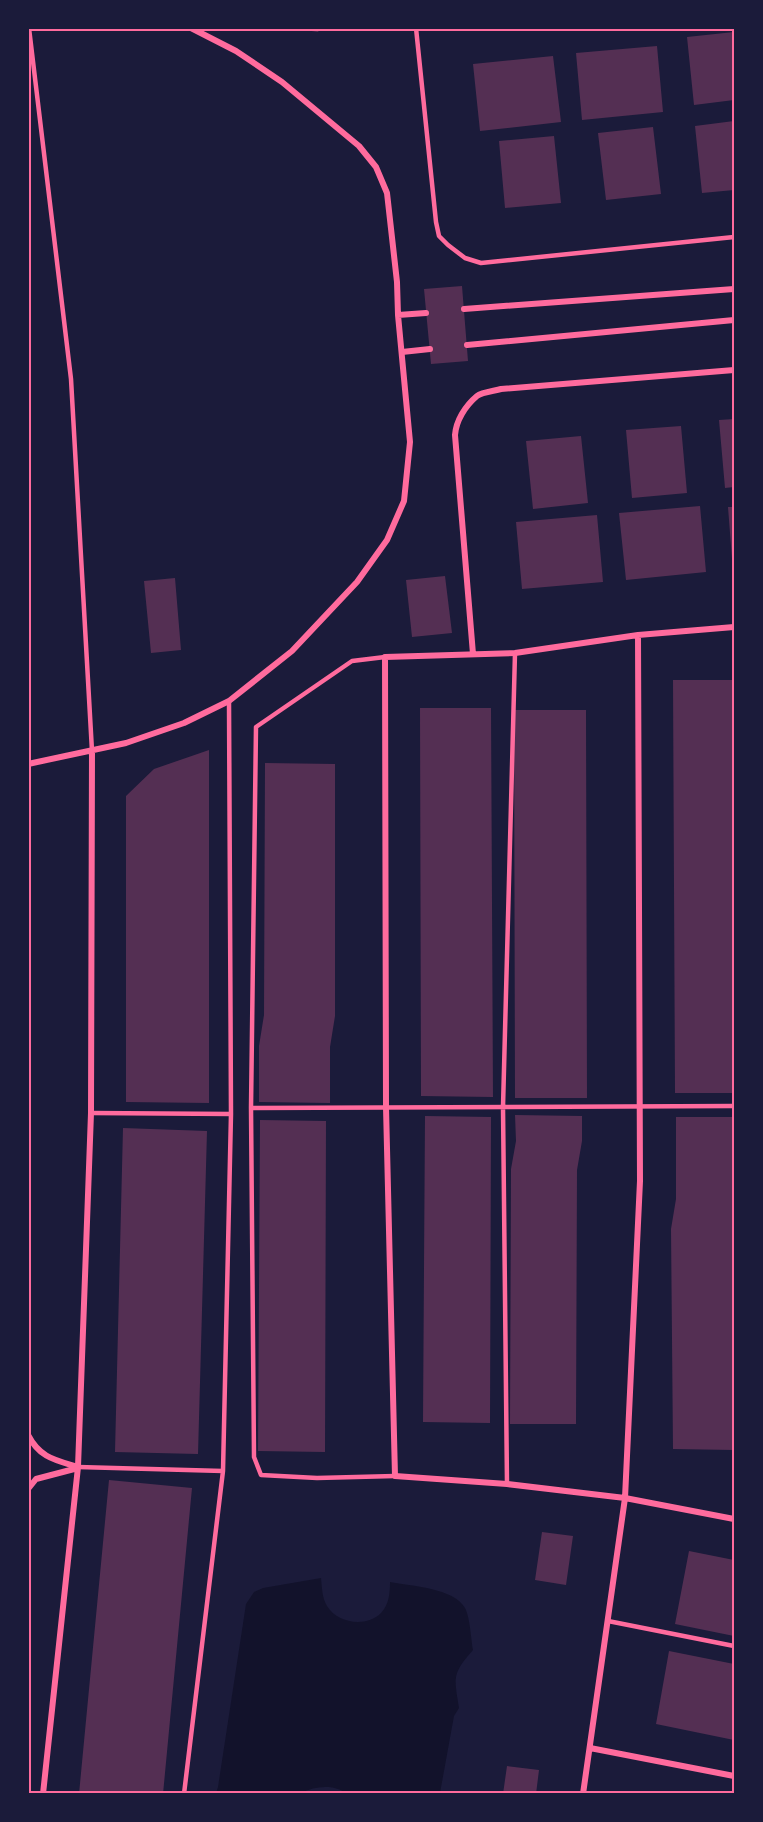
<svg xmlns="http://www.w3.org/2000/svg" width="763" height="1822" viewBox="0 0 763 1822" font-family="'Playfair Display',serif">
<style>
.water{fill:#12122b}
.building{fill:#542f53}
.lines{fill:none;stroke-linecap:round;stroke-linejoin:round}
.service{stroke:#ff6b9d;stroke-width:4.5}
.minor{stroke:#ff6b9d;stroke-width:6}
.neatline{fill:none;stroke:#ff6b9d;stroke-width:2}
</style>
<rect width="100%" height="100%" fill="#1b1b3a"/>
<!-- water -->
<path class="water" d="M 321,1578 C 322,1587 322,1598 327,1606 C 337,1623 366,1628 381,1613 C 389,1605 390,1593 390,1582 C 411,1586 454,1588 465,1608 C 470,1617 471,1639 473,1650 C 452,1674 454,1677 459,1708 L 454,1716 L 440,1793 L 346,1793 C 333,1784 315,1786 301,1793 L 216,1793 L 218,1787 L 246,1604 L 254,1592 L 263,1588 Z"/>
<!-- building -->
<path class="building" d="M 734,32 L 734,100 L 694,105 L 687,37 Z
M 657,46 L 663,112 L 582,120 L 576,53 Z
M 553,56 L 561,122 L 480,131 L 473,64 Z
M 734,121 L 734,190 L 702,193 L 695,126 Z
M 653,127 L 661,194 L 606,200 L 598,133 Z
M 554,136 L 561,203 L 505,208 L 499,141 Z
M 462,286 L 468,361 L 431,364 L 424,289 Z
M 734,419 L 734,487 L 725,488 L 719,420 Z
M 681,426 L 687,493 L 632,498 L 626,430 Z
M 581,436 L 588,503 L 533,509 L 526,441 Z
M 700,506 L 706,572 L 626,580 L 619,513 Z
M 728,507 L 734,507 L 734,571 L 733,572 Z
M 597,515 L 603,582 L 522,589 L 516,522 Z
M 445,576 L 452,633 L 412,637 L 406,580 Z
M 175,578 L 181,650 L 151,653 L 144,581 Z
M 673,680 L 734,680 L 734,1093 L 675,1093 Z
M 420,708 L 491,708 L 493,1097 L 421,1096 Z
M 514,710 L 586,710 L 587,1098 L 515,1098 Z
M 209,750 L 209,1103 L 126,1102 L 126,796 L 154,769 Z
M 265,763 L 335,764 L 335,1016 L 330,1047 L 330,1103 L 259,1102 L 259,1046 L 264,1015 Z
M 515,1115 L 582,1116 L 582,1141 L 577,1170 L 576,1424 L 510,1424 L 511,1169 L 516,1141 Z
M 425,1116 L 491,1117 L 490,1423 L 423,1422 Z
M 676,1117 L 734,1117 L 734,1450 L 673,1449 L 671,1229 L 676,1199 Z
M 260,1120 L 326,1121 L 325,1452 L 258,1451 Z
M 123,1128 L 207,1131 L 198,1454 L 115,1452 Z
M 109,1480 L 192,1488 L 163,1794 L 79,1794 Z
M 542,1532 L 573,1536 L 566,1585 L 535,1580 Z
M 689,1551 L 734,1560 L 734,1636 L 675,1624 Z
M 669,1651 L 734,1664 L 734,1740 L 656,1724 Z
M 507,1766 L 539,1770 L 536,1794 L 503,1794 Z"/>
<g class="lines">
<!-- service -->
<path class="service" d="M 29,28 L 71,379 L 92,751
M 293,28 L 318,29
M 416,28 L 436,222 L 439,236 L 448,245 L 465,258 L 481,263 L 734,237
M 385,657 L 352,661 L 256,727 L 251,1108 L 254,1457 L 261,1475 L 317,1478 L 395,1476
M 251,1108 L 734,1106
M 91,1113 L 231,1114
M 78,1467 L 223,1471
M 507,1484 L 503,1107 L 515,653
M 608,1621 L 734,1646
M 184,1794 L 223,1471 L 231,1114 L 229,701"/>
<!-- minor -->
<path class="minor" d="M 318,28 L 319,28
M 464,309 L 734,289
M 398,315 L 426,313
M 467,345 L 734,320
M 402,352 L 430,349
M 734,627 L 638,635 L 515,653 L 385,657 L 386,1107 L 395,1476 L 507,1484 L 625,1498 L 734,1519
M 473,654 L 455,435 C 456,421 465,406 477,396 C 482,392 494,391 501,389 L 734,370
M 28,764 L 126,743 L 184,723 L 229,701 L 292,651 L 357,582 L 387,540 L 404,501 L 410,442 L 398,315 L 397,282 L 387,193 L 376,167 L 359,146 L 282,82 L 236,51 L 191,28
M 28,1435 C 40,1458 55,1460 78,1467
M 28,1489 L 36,1479 L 78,1468
M 590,1748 L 734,1776
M 43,1794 L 78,1467 L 91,1113 L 92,751
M 583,1794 L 625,1498 L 640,1181 L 638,635"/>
</g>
<!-- border -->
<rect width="763" height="1822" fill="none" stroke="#1b1b3a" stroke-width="60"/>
<rect x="30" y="30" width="703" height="1762" class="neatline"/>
</svg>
